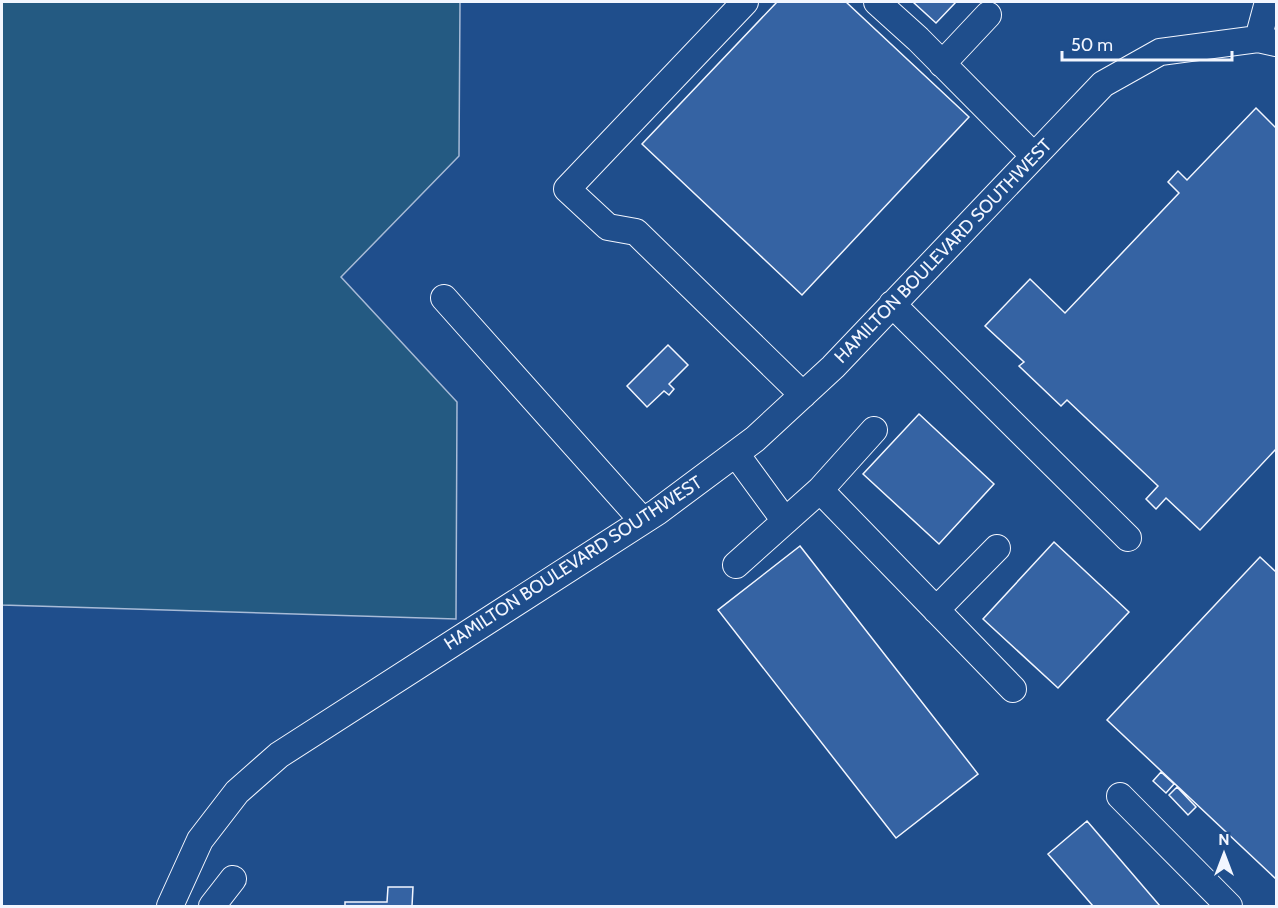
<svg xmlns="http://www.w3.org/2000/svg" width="1278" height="908" viewBox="0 0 1278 908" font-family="Cabin,sans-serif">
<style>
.green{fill:#245a82;stroke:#a8bbd7;stroke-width:1.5}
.building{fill:#3563a3;stroke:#f2f6ff;stroke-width:1.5}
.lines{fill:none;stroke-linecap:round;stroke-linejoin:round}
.minor-casing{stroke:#f2f6ff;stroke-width:28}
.minor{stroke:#1f4e8c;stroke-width:26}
.labels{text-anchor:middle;stroke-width:4.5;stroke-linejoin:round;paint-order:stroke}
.street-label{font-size:18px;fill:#f2f6ff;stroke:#1f4e8c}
</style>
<rect width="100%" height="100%" fill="#1f4e8c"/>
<!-- green -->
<path class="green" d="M 2,2 L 460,2 L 459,156 L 341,277 L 457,402 L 456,619 L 2,605 Z"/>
<!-- building -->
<path class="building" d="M 777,2 L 846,2 L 969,117 L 802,295 L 642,144 Z
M 913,2 L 956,2 L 936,23 Z
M 1256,108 L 1276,128 L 1276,449 L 1200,530 L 1166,498 L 1156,509 L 1146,499 L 1158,486 L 1067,400 L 1061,406 L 1019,366 L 1024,362 L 985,326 L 1030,279 L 1065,313 L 1179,193 L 1168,182 L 1178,171 L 1187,180 Z
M 668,345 L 688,365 L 669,384 L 674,389 L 669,395 L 664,391 L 647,407 L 627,386 Z
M 919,414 L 994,484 L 939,544 L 863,474 Z
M 1054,542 L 1129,612 L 1058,688 L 983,619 Z
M 800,546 L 978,774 L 896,838 L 718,610 Z
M 1260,557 L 1276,572 L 1276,879 L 1107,720 Z
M 1161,772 L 1174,784 L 1166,793 L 1153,781 Z
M 1177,787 L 1196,807 L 1188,815 L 1169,795 Z
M 1087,821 L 1160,906 L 1093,906 L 1048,854 Z
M 388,887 L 413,887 L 412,906 L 345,906 L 345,902 L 387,902 Z"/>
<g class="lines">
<defs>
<path id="minor" d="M 745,2 L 567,189 L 608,227 L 636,232 L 803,395
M 877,2 L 918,39 L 1034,156
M 1258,39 L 1268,2
M 942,64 L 988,15
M 444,298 L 643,521
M 892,304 L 1128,538
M 736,454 L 785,521
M 820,490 L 1013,689
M 736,565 L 820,490 L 874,430
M 936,610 L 997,548
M 1120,796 L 1229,906
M 170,906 L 200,840 L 237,792 L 279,755 L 657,512 L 755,439 L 833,367 L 1103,84 L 1160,52 L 1258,39 L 1276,43
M 212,906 L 233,879"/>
</defs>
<!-- minor casing -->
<use href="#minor" class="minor-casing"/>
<!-- minor -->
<use href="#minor" class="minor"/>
</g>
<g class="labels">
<!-- street labels -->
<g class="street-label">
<text transform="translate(943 251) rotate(-46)" y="6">HAMILTON BOULEVARD SOUTHWEST</text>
<text transform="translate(573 563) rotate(-33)" y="6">HAMILTON BOULEVARD SOUTHWEST</text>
</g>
</g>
<!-- border -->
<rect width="1278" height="908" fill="none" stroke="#f2f6ff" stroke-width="6"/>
<!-- north arrow -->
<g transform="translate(1224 854)" stroke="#1f4e8c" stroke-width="4.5" paint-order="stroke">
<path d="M0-4.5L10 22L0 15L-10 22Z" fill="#f2f6ff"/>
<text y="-9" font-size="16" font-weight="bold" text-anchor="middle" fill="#f2f6ff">N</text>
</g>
<!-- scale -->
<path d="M1062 51v9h170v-9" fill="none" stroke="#f2f6ff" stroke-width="3"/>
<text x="1071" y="51" font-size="18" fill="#f2f6ff" stroke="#1f4e8c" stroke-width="4.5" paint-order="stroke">50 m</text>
</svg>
